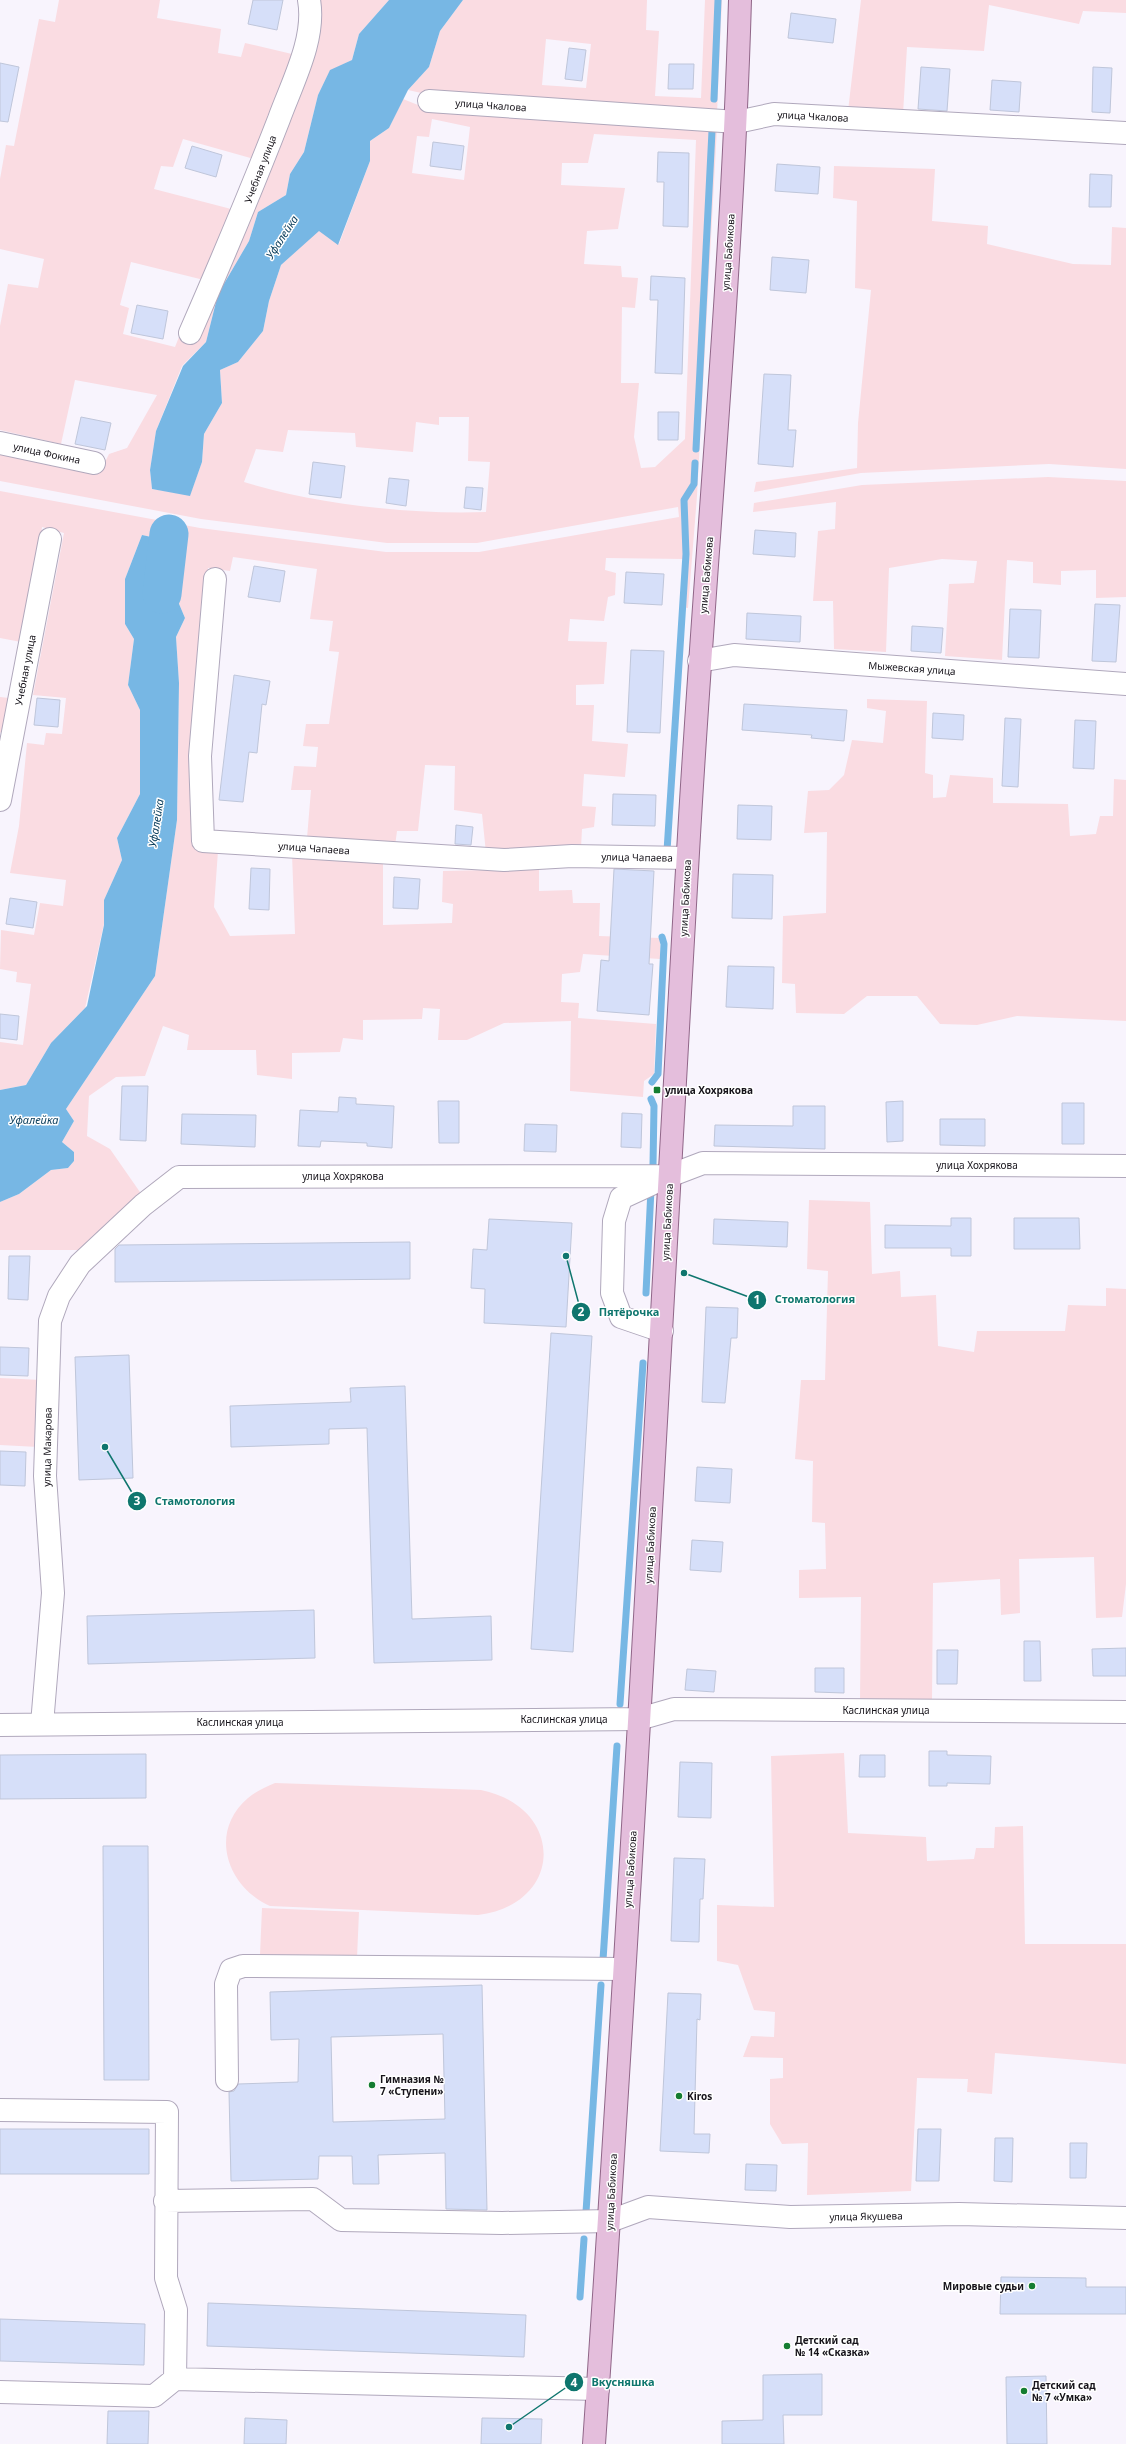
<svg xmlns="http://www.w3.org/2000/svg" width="1126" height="2444" viewBox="0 0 1126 2444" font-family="'Noto Sans',sans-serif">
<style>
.green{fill:#fadce2;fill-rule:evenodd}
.water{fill:#77b7e4}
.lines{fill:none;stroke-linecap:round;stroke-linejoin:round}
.stream{stroke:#77b7e4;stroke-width:7}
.river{stroke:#77b7e4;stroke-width:39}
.building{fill:#d6dff9;stroke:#bfc6da;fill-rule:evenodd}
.minor-casing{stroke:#b0a8bc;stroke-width:24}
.major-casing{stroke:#906688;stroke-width:24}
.minor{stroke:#fff;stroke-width:22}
.major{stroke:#e4bedc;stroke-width:22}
.poi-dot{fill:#157d31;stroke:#fff;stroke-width:1.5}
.labels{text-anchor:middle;stroke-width:3;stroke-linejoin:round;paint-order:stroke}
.street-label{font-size:10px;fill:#16131a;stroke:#fff}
.poi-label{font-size:10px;font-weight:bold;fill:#16131a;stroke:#fff;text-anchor:start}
.water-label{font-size:11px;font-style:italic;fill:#0d405e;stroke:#fff}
.leader{fill:none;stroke:#0f766e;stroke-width:1.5}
.callout-dot{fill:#0f766e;stroke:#fff;stroke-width:1.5}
.mark-label{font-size:12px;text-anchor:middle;font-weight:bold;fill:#fff}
.callout-label{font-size:11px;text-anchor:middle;font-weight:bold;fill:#0f766e;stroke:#fff;stroke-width:3;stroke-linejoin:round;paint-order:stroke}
</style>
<rect width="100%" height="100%" fill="#f8f4fd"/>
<!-- green -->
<path class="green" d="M 59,0 L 160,0 L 157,18 L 221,29 L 218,53 L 241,57 L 245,43 L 292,54 L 254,159 L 183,139 L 173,167 L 161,166 L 154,189 L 235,210 L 204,280 L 131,262 L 120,305 L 129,308 L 123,334 L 175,347 L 181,332 L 195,336 C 225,268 255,199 282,130 C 298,89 322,45 319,0 L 389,0 L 359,34 L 352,60 L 330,71 L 318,95 L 304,152 L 290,174 L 286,195 L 258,212 L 249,241 L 218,294 L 206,342 L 182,366 L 156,431 L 150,470 L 152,489 L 190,495 L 202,462 L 204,434 L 222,403 L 220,370 L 238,362 L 263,331 L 269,301 L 281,265 L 319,230 L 339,244 L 370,161 L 370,141 L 389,128 L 403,99 L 428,109 L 717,128 L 697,496 L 688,608 L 681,607 L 684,559 L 606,558 L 605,570 L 616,573 L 615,595 L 608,597 L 604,621 L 570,619 L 568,641 L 607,642 L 604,684 L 576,685 L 576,705 L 594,705 L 592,741 L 628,744 L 625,777 L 584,774 L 582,806 L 596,807 L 594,827 L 582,829 L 581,848 L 486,853 L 482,814 L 454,810 L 455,766 L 425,765 L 418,831 L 397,831 L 395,846 L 307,838 L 311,790 L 291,790 L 294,766 L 316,767 L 318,747 L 303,746 L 306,724 L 329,724 L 339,652 L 329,651 L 333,621 L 310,619 L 317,569 L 233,557 L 230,571 L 208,568 L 191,753 L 195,849 L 218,851 L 214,907 L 230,936 L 295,934 L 292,854 L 383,861 L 383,925 L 452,923 L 453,904 L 442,902 L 443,871 L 539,869 L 539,891 L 572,890 L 573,903 L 600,903 L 599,936 L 660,938 L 660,959 L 583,954 L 580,972 L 562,974 L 561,1002 L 579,1003 L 578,1018 L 656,1024 L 654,1074 L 644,1081 L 643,1097 L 570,1091 L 571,1021 L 504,1023 L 467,1040 L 438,1040 L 440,1009 L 423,1008 L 422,1019 L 363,1020 L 363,1040 L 343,1038 L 340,1052 L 292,1053 L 292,1079 L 257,1075 L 256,1050 L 187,1050 L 189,1035 L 163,1026 L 145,1076 L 116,1077 L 89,1096 L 87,1136 L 110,1149 L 142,1195 L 82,1250 L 0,1250 L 0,1202 L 19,1194 L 51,1170 L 68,1168 L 74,1161 L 74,1152 L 62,1142 L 74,1121 L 66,1109 L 155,976 L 177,820 L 179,683 L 176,637 L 185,618 L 174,592 L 180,543 L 142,535 L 125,579 L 125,624 L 134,639 L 128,685 L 140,710 L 140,794 L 117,838 L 122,860 L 104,900 L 104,924 L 85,1008 L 51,1043 L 26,1085 L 0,1090 L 0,1042 L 23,1045 L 31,984 L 16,982 L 17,972 L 0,969 L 1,930 L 34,935 L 40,903 L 63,906 L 66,880 L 10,873 L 19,826 L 27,743 L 44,745 L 46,733 L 62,734 L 66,698 L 33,695 L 64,533 L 42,527 L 35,582 L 21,642 L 0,638 L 0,491 L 200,528 L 386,552 L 479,552 L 679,517 L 678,507 L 477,543 L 387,543 L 201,519 L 0,481 L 0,451 L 100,472 L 109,454 L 127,448 L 157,395 L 75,380 L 61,444 L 0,430 L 0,326 L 8,284 L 38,288 L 44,259 L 0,249 L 0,179 L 6,145 L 14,146 L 39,19 L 55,22 ZM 432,119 L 470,127 L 464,180 L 412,173 L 417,136 L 429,137 ZM 594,134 L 696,140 L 685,439 L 655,467 L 641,468 L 634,437 L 639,383 L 621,383 L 622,307 L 635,308 L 638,278 L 622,277 L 621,266 L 584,264 L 587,231 L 618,229 L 625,188 L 561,185 L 562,163 L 588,163 ZM 439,417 L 469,417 L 468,461 L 490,462 L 486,512 C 412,515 315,504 244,482 L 256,449 L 283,452 L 288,430 L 355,433 L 356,447 L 413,452 L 416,422 L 439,425 Z
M 463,0 L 647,0 L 646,30 L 659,31 L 655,96 L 701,98 L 705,0 L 722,0 L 717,113 L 430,95 L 408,90 L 429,67 L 440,31 ZM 546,39 L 591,44 L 586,88 L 542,85 Z
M 861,0 L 1126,0 L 1126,13 L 1083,11 L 1079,24 L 989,5 L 984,51 L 907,47 L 903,114 L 848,111 Z
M 834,166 L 935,169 L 932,221 L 988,226 L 987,244 L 1073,264 L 1111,265 L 1112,227 L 1126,228 L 1126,469 L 1049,464 L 861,473 L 754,492 L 756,482 L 857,468 L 858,423 L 871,290 L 855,288 L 857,201 L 833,198 Z
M 1048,477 L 1126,481 L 1126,597 L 1096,598 L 1096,570 L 1061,571 L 1061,585 L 1033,583 L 1033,562 L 1007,560 L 1002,660 L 945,656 L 949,584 L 974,583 L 977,561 L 942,559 L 889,568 L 886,652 L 834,649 L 833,601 L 813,601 L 818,531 L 835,529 L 836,502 L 753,512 L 754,503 L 862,485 Z
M 0,697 L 9,698 L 1,733 L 0,732 Z
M 867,699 L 927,701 L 925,773 L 933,775 L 933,798 L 946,797 L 950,775 L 993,778 L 993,803 L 1068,804 L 1070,836 L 1096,834 L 1100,816 L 1113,816 L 1114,779 L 1126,780 L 1126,1021 L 1017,1016 L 977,1025 L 940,1024 L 917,996 L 867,996 L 844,1014 L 796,1013 L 795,984 L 782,983 L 783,916 L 826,913 L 827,832 L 804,833 L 808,791 L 829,790 L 844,775 L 852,740 L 883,743 L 886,711 L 867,708 Z
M 809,1200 L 870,1202 L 872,1274 L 900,1271 L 901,1297 L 936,1295 L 938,1346 L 974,1352 L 977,1331 L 1065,1331 L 1068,1305 L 1106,1306 L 1106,1288 L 1126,1289 L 1126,1584 L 1122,1617 L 1096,1618 L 1094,1557 L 1019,1559 L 1020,1613 L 1001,1615 L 1000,1579 L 933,1583 L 932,1701 L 860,1702 L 861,1597 L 799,1598 L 799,1570 L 826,1569 L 825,1523 L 812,1522 L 813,1461 L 795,1459 L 801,1380 L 825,1380 L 828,1271 L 807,1269 Z
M 0,1378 L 41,1380 L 38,1447 L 0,1445 Z
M 844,1753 L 848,1833 L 926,1837 L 927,1861 L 974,1859 L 976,1848 L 994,1848 L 995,1827 L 1023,1826 L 1025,1944 L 1126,1944 L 1126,2064 L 995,2053 L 992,2094 L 967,2092 L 968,2079 L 917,2078 L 911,2191 L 807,2195 L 808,2143 L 782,2144 L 770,2124 L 770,2079 L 783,2078 L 783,2058 L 743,2057 L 751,2036 L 774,2037 L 775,2012 L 754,2010 L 738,1965 L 717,1961 L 717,1905 L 774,1907 L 771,1756 Z
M 275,1783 L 481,1790 C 565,1807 565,1904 478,1915 L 270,1906 C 227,1887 208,1832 248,1798 C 256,1791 266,1787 275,1783 Z
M 262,1908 L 359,1912 L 357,1958 L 260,1955 Z"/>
<!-- water -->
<path class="water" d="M 389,0 L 463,0 L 440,31 L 429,67 L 408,90 L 389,128 L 370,141 L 370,161 L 338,245 L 319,231 L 281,265 L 269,301 L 263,331 L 238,362 L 220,370 L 222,403 L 204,434 L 202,462 L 190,496 L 152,489 L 150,470 L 156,431 L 183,366 L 206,342 L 218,294 L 249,241 L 258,212 L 286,195 L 290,174 L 304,152 L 318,95 L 330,70 L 352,60 L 359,34 Z
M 142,535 L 180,543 L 174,592 L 185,618 L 176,637 L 179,683 L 177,820 L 155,976 L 66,1109 L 74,1121 L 62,1142 L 74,1152 L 74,1161 L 68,1168 L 51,1170 L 19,1194 L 0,1202 L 0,1090 L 26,1085 L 51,1043 L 87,1006 L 104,925 L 104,900 L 122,860 L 117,838 L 140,794 L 140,710 L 128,685 L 134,639 L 125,624 L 125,579 Z"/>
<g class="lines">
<!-- stream -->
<path class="stream" d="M 714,99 L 718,0
M 696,449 L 712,131
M 667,851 L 686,554 L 684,500 L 694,484 L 695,463
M 652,1082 L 658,1074 L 664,944 L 662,937
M 651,1099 L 654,1106 L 653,1165
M 646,1293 L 651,1189
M 620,1704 L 643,1363
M 603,1960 L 617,1746
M 586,2212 L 601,1985
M 580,2297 L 584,2239"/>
<!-- river -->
<path class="river" d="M 162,594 L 169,534"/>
</g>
<!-- building -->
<path class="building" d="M 253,0 L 283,0 L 277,30 L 248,24 Z
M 791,13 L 836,19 L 833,43 L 788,38 Z
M 569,48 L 586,50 L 582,81 L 565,79 Z
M 0,63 L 19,67 L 8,122 L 0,121 Z
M 669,64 L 694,64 L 693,89 L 668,89 Z
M 921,67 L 950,69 L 947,111 L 918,109 Z
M 1093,67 L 1112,68 L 1110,113 L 1092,112 Z
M 992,80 L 1021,82 L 1019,112 L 990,110 Z
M 433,142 L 464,146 L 461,170 L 430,166 Z
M 192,146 L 222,155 L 216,177 L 185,168 Z
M 658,152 L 689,153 L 688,227 L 663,226 L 664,182 L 657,182 Z
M 777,164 L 820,167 L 818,194 L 775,191 Z
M 1090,174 L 1112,175 L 1111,207 L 1089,207 Z
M 772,257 L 809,260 L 806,293 L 770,290 Z
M 651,276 L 685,278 L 682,374 L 655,373 L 658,300 L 650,300 Z
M 137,305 L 168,311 L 163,339 L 131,333 Z
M 764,374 L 791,375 L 788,430 L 796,430 L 793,467 L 758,464 Z
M 658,412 L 679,412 L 678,440 L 658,440 Z
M 81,417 L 111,423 L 105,450 L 75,444 Z
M 313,462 L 345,466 L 341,498 L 309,494 Z
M 389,478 L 409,480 L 406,506 L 386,503 Z
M 466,487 L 483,488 L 481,510 L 464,508 Z
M 755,530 L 796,533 L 795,557 L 753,554 Z
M 254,566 L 285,571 L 280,602 L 248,597 Z
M 626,572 L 664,574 L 662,605 L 624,603 Z
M 1095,604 L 1120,605 L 1116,662 L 1092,661 Z
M 1010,609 L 1041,610 L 1039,658 L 1008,657 Z
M 747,613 L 801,616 L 800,642 L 746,639 Z
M 912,626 L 943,628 L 941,653 L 911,651 Z
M 631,650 L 664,651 L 660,733 L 627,732 Z
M 234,675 L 270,681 L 266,705 L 262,704 L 257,753 L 249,752 L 243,802 L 219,800 Z
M 37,698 L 60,700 L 58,727 L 34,725 Z
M 744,704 L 847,710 L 844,741 L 811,738 L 812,735 L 742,730 Z
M 933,713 L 964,715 L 963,740 L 932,738 Z
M 1005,718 L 1021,719 L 1018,787 L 1002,786 Z
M 1075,720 L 1096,721 L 1094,769 L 1073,768 Z
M 613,794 L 656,795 L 655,826 L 612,825 Z
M 738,805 L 772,806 L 771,840 L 737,839 Z
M 456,825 L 473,827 L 471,845 L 455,844 Z
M 251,868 L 270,869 L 269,910 L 249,909 Z
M 614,869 L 654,871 L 649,964 L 653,964 L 649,1015 L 597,1011 L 601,960 L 609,961 Z
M 733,874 L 773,875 L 772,919 L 732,918 Z
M 394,877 L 420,879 L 418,909 L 393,908 Z
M 10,898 L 37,902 L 33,928 L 6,924 Z
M 728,966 L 774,967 L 773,1009 L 726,1007 Z
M 0,1014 L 19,1016 L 17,1040 L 0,1038 Z
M 122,1086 L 148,1086 L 146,1141 L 120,1140 Z
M 339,1097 L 356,1098 L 356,1104 L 394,1106 L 392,1148 L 367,1146 L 367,1143 L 321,1141 L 320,1147 L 298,1146 L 300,1110 L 338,1112 Z
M 438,1101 L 459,1101 L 459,1143 L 439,1143 Z
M 903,1101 L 903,1141 L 887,1142 L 886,1102 Z
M 1062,1103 L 1084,1103 L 1084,1144 L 1062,1144 Z
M 793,1106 L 825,1106 L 825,1149 L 714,1146 L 715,1125 L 793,1126 Z
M 622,1113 L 642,1114 L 641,1148 L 621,1147 Z
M 182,1114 L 256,1115 L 255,1147 L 181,1144 Z
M 940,1119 L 985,1119 L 985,1146 L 940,1145 Z
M 525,1124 L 557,1125 L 556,1152 L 524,1151 Z
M 951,1218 L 971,1218 L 971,1256 L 951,1256 L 951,1248 L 885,1248 L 885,1225 L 951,1226 Z
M 1014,1218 L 1079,1218 L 1080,1249 L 1014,1249 Z
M 489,1219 L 572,1223 L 566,1327 L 484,1323 L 485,1289 L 471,1288 L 473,1249 L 487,1250 Z
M 714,1219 L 788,1222 L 787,1247 L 713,1244 Z
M 410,1242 L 410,1279 L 115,1282 L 115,1249 L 119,1245 Z
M 9,1256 L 30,1256 L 28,1300 L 8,1299 Z
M 706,1307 L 738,1308 L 737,1338 L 731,1338 L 725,1403 L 702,1402 Z
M 551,1333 L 592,1336 L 573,1652 L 531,1649 Z
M 0,1347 L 29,1348 L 28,1376 L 0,1375 Z
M 129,1355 L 133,1478 L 79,1480 L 75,1357 Z
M 405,1386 L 412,1619 L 491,1616 L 492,1660 L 374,1663 L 367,1428 L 329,1429 L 329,1444 L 231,1447 L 230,1406 L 351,1402 L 350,1388 Z
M 0,1451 L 26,1452 L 25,1486 L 0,1485 Z
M 697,1467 L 732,1469 L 730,1503 L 695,1501 Z
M 692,1540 L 723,1542 L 721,1572 L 690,1570 Z
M 314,1610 L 315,1658 L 88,1664 L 87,1616 Z
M 1024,1641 L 1040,1641 L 1041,1681 L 1024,1681 Z
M 1126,1648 L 1126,1676 L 1093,1676 L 1092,1649 Z
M 937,1650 L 958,1650 L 957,1684 L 937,1684 Z
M 815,1668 L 844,1668 L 844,1693 L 815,1692 Z
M 687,1669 L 716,1671 L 714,1692 L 685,1690 Z
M 929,1751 L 947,1751 L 947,1755 L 991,1756 L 990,1784 L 947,1783 L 947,1786 L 929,1786 Z
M 146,1754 L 146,1798 L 0,1799 L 0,1755 Z
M 860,1755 L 885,1755 L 885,1777 L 859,1777 Z
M 680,1762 L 712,1763 L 711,1818 L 678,1817 Z
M 103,1846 L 148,1846 L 149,2080 L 104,2080 Z
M 674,1858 L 705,1859 L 703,1899 L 700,1899 L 699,1942 L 671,1941 Z
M 482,1985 L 487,2210 L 446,2209 L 445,2153 L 378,2155 L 379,2184 L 353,2184 L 352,2156 L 319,2156 L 318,2179 L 231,2181 L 229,2092 L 234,2091 L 238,2084 L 298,2082 L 299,2039 L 271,2040 L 270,1992 ZM 443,2034 L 445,2119 L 333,2122 L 331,2037 Z
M 668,1993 L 701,1994 L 700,2020 L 697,2019 L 694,2134 L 710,2134 L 709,2153 L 660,2151 Z
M 0,2129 L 149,2129 L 149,2174 L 0,2174 Z
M 918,2129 L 941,2129 L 939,2181 L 916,2181 Z
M 995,2138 L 1013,2138 L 1012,2182 L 994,2181 Z
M 1070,2143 L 1087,2143 L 1086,2178 L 1070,2178 Z
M 746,2164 L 777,2165 L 776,2191 L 745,2190 Z
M 1001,2277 L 1086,2278 L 1086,2287 L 1126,2287 L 1126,2314 L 1000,2314 Z
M 208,2303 L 526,2315 L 524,2357 L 207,2346 Z
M 0,2319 L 145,2324 L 144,2365 L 0,2361 Z
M 822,2374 L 822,2415 L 783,2415 L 784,2444 L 722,2444 L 722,2421 L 763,2420 L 763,2375 Z
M 1046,2376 L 1047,2444 L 1007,2444 L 1006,2377 Z
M 108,2411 L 149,2411 L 148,2444 L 107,2444 Z
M 245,2418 L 287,2420 L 286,2444 L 244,2444 Z
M 482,2418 L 542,2419 L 541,2444 L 481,2444 Z"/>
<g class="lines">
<defs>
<path id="minor" d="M 429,101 L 737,122 L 774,114 L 1126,133
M 190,333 C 221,262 251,191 279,119 C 292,83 316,39 309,0
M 0,443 L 94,463
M 215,579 L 200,756 L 203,841 L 504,860 L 572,856 L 687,858
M 699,661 L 734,655 L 1126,684
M 0,800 L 50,539
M 662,1331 L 621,1317 L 612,1293 L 614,1221 L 621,1198 L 662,1179
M 42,1724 L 53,1593 L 45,1476 L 50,1321 L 59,1296 L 80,1264 L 143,1205 L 179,1177 L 669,1176 L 703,1163 L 1126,1166
M 0,1725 L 639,1719 L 674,1709 L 1126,1712
M 227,2080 L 226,1984 L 231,1970 L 243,1966 L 623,1969
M 0,2110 L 167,2112 L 166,2278 L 176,2310 L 175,2379
M 165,2201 L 313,2199 L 341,2220 L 502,2223 L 610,2221 L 648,2207 L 790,2217 L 959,2214 L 1126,2218
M 0,2392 L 154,2396 L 175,2379 L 598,2389"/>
<path id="major" d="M 594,2444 C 631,1908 658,1371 689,835 C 705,557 732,279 740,0"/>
</defs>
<!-- minor casing -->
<use href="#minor" class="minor-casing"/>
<!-- major casing -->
<use href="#major" class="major-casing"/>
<!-- minor -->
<use href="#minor" class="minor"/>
<!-- major -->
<use href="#major" class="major"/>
</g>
<!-- markers -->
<g class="poi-dot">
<rect x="653" y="1086" width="8" height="8" rx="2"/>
<circle cx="372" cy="2085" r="4"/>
<circle cx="679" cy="2096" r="4"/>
<circle cx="1032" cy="2286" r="4"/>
<circle cx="787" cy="2346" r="4"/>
<circle cx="1024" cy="2391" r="4"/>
</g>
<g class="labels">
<!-- street labels -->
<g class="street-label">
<text transform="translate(491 105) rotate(4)" y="4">улица Чкалова</text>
<text transform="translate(813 116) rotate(3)" y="4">улица Чкалова</text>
<text transform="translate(260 169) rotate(-69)" y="4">Учебная улица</text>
<text transform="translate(728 252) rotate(-86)" y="4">улица Бабикова</text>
<text transform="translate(47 453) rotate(12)" y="4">улица Фокина</text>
<text transform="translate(706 575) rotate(-85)" y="4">улица Бабикова</text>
<text transform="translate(912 668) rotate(4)" y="4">Мыжевская улица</text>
<text transform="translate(25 670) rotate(-79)" y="4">Учебная улица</text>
<text transform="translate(314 848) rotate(4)" y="4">улица Чапаева</text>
<text transform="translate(637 857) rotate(1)" y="4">улица Чапаева</text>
<text transform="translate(685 898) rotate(-87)" y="4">улица Бабикова</text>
<text x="977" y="1169">улица Хохрякова</text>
<text x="343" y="1180">улица Хохрякова</text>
<text transform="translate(667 1222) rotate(-87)" y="4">улица Бабикова</text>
<text transform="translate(47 1447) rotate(-89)" y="4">улица Макарова</text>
<text transform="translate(650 1545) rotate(-87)" y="4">улица Бабикова</text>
<text x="886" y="1714">Каслинская улица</text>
<text x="564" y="1723">Каслинская улица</text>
<text x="240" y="1726">Каслинская улица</text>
<text transform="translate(630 1869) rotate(-86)" y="4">улица Бабикова</text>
<text transform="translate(611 2192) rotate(-87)" y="4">улица Бабикова</text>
<text transform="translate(866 2216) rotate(-1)" y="4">улица Якушева</text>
</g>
<!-- poi labels -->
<g class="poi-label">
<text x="665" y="1094">улица Хохрякова</text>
<text x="380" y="2083">Гимназия №<tspan x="380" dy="12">7 «Ступени»</tspan></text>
<text x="687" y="2100">Kiros</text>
<text x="1024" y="2290" text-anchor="end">Мировые судьи</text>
<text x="795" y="2344">Детский сад<tspan x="795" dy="12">№ 14 «Сказка»</tspan></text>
<text x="1032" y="2389">Детский сад<tspan x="1032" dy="12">№ 7 «Умка»</tspan></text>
</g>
<!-- water labels -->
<g class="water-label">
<text transform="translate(282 237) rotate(-57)" y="4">Уфалейка</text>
<text transform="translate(156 823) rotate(-81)" y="4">Уфалейка</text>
<text x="34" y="1124">Уфалейка</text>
</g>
</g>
<!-- callouts -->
<path class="leader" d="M684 1273L757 1300M566 1256L581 1312M105 1447L137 1501M509 2427L574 2382"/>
<g class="callout-dot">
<circle cx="684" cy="1273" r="4"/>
<circle cx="566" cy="1256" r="4"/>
<circle cx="105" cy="1447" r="4"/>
<circle cx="509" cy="2427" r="4"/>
<circle cx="757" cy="1300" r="10"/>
<circle cx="581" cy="1312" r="10"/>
<circle cx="137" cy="1501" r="10"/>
<circle cx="574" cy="2382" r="10"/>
</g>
<g class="mark-label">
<text x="757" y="1304">1</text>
<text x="581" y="1316">2</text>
<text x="137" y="1505">3</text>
<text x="574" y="2387">4</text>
</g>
<g class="callout-label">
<text x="815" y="1303">Стоматология</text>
<text x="629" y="1316">Пятёрочка</text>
<text x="195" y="1505">Стамотология</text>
<text x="623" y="2386">Вкусняшка</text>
</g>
</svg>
